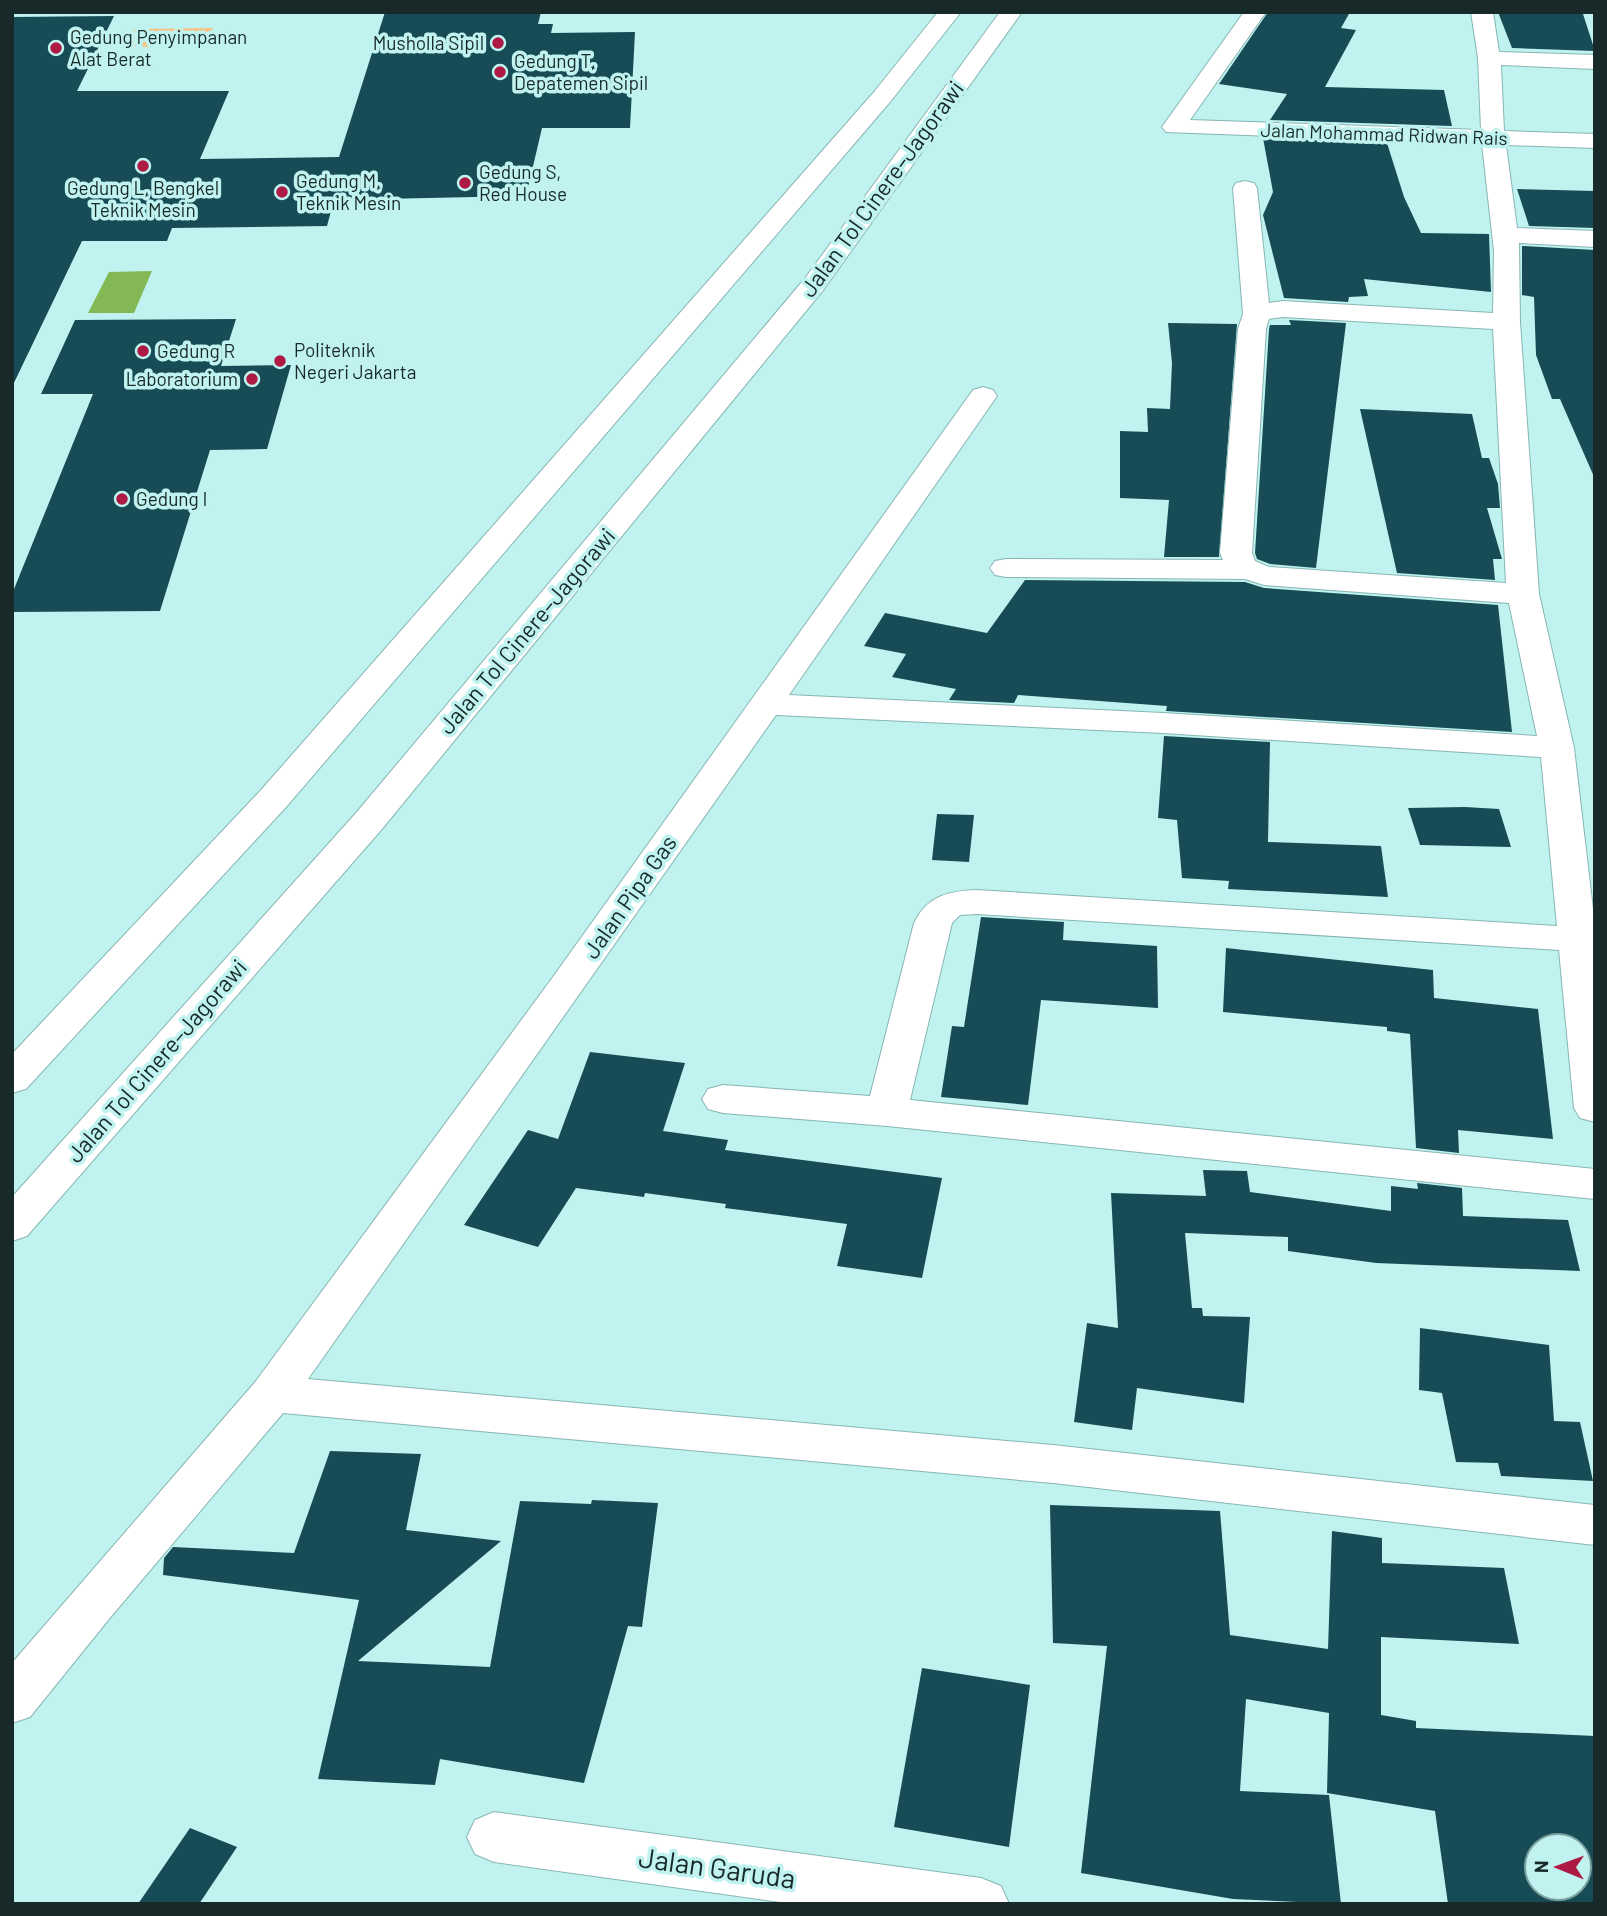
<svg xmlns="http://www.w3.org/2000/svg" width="1607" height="1916" viewBox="0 0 1607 1916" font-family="Barlow,sans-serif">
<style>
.green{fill:#f7c382}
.water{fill:#84b855}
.building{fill:#174c56;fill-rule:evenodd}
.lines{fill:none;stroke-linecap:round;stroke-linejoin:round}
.minor-casing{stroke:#86b6b3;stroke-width:2}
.highway-casing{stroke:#86b6b3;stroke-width:2}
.minor{fill:#fff;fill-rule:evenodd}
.highway{fill:#fff;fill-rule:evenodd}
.poi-dot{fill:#ad1a44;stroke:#c0f2ef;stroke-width:2.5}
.labels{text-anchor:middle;stroke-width:7;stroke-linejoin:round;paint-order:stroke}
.far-poi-label{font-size:19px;fill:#172a29;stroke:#c0f2ef;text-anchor:start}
.far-street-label{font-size:19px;fill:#172a29;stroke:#c0f2ef}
.street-label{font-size:23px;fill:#172a29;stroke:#c0f2ef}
.near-street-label{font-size:28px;fill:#172a29;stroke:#c0f2ef}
</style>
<rect width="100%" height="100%" fill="#c0f2ef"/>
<!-- green -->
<path class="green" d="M 213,28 L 206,46 L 126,47 L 134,29 Z"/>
<!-- water -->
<path class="water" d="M 152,271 L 134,313 L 88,313 L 109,272 Z"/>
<!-- building -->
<path class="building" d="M 385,12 L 541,12 L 538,24 L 553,24 L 551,33 L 635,32 L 630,128 L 542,128 L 526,196 L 334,200 L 327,226 L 172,228 L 167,241 L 82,241 L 12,387 L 12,17 L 114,16 L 77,91 L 229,91 L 200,159 L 339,157 Z
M 1268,12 L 1350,12 L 1341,28 L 1356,30 L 1325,87 L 1444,90 L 1452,126 L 1270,120 L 1287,94 L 1219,84 Z
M 1498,12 L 1583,14 L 1595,51 L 1512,48 Z
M 1263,138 L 1387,143 L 1404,197 L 1421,233 L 1489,234 L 1491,292 L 1364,279 L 1368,296 L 1349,297 L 1348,302 L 1284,298 L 1263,215 L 1273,192 Z
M 1517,189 L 1595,191 L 1595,228 L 1529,226 Z
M 1522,246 L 1595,250 L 1595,479 L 1560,399 L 1552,399 L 1536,355 L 1534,297 L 1522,295 Z
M 236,319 L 221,366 L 291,365 L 267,449 L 210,450 L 160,611 L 12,612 L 12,594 L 93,394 L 41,394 L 75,320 Z
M 1289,320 L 1346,323 L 1316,568 L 1270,564 L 1257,559 L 1255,553 L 1269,329 L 1270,325 L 1291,325 Z
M 1168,323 L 1237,324 L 1219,557 L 1164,557 L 1169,500 L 1120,498 L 1120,431 L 1148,432 L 1147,408 L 1170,409 L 1172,363 Z
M 1360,409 L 1472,414 L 1482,458 L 1489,458 L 1498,484 L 1500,508 L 1487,508 L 1502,559 L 1493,559 L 1495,580 L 1397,573 Z
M 1025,580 L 1245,582 L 1264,588 L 1498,605 L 1512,732 L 1166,711 L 1167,706 L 1018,695 L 1014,703 L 949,700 L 956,689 L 892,677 L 906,654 L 864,646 L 885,613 L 987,633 Z
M 1164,736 L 1270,742 L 1268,842 L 1381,846 L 1388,897 L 1228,889 L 1229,881 L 1182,878 L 1177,820 L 1158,818 Z
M 1465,807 L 1499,809 L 1511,847 L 1420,845 L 1408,808 Z
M 937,814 L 974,815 L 969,862 L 932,860 Z
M 981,917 L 1064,922 L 1063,940 L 1157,946 L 1158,1008 L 1041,1000 L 1028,1105 L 941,1097 L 952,1026 L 964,1027 Z
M 1226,948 L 1433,970 L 1434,998 L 1538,1009 L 1553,1139 L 1458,1130 L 1459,1153 L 1416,1148 L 1410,1034 L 1387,1031 L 1387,1027 L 1223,1012 Z
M 590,1052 L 685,1063 L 663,1131 L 728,1140 L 725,1150 L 942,1178 L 922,1278 L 837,1266 L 847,1224 L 725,1208 L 726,1204 L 645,1193 L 644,1197 L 576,1188 L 538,1247 L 464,1225 L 528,1130 L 558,1139 Z
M 1203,1170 L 1247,1171 L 1250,1192 L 1391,1211 L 1391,1186 L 1418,1189 L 1417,1183 L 1462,1188 L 1463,1216 L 1568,1220 L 1580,1271 L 1376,1263 L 1288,1251 L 1288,1237 L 1185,1233 L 1192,1308 L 1202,1308 L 1203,1316 L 1250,1317 L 1244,1403 L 1137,1388 L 1132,1430 L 1074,1422 L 1087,1323 L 1118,1328 L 1111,1193 L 1206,1196 Z
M 1420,1328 L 1549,1345 L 1554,1421 L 1580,1422 L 1593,1481 L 1501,1476 L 1498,1463 L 1456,1462 L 1442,1393 L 1419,1390 Z
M 330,1451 L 421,1454 L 406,1530 L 501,1541 L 358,1661 L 490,1667 L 520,1501 L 591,1504 L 592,1500 L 658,1503 L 642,1627 L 628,1626 L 584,1783 L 440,1759 L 435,1785 L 318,1779 L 359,1600 L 163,1575 L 164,1558 L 173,1547 L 294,1553 Z
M 1050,1505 L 1220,1511 L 1230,1635 L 1328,1649 L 1332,1531 L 1382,1538 L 1382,1563 L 1504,1568 L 1519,1644 L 1381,1637 L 1381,1715 L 1416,1721 L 1416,1728 L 1595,1736 L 1595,1904 L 1448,1904 L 1435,1811 L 1327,1793 L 1329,1713 L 1246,1699 L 1240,1791 L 1329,1795 L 1341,1904 L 1233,1899 L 1081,1873 L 1107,1646 L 1053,1643 ZM 1537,1846 L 1579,1846 L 1579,1888 L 1537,1888 Z
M 922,1668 L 1030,1685 L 1009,1847 L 894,1827 Z
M 190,1828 L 237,1847 L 199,1904 L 138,1904 Z"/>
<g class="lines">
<defs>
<path id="minor" d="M 1244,12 L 1266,12 L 1190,120 L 1481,130 L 1478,58 L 1471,12 L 1493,12 L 1499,52 L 1595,55 L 1595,69 L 1501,65 L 1504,131 L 1595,134 L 1595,148 L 1506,145 L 1517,228 L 1595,231 L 1595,247 L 1519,243 L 1520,322 L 1539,594 L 1574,748 L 1595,926 L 1595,1122 L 1580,1118 L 1574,1108 L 1559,950 L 977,914 L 960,915 L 952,923 L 910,1100 L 1595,1169 L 1595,1199 L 887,1126 L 723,1113 L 708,1109 L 702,1099 L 708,1089 L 723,1085 L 870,1096 L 914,923 C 927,896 948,891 977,890 L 1557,926 L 1541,757 L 1163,733 L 776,715 L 308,1379 L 1053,1445 L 1595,1505 L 1595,1545 L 1053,1483 L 283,1413 L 109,1619 L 30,1717 L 12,1723 L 12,1663 L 256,1381 L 553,977 L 973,390 L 983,387 L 993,390 L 997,396 L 789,695 L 1163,713 L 1537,736 L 1509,603 L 1264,585 L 1245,579 L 1006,577 L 995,575 L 990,568 L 995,561 L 1006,559 L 1223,560 L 1220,553 L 1238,329 L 1243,314 L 1233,188 L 1236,183 L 1245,181 L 1254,183 L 1257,188 L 1269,303 L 1283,301 L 1493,313 L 1494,251 L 1482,144 L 1166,132 L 1162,127 ZM 1283,317 L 1493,329 L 1506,583 L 1269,567 L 1255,561 L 1252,553 L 1266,329 L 1269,319 Z
M 494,1812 L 981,1878 L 1001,1886 L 1009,1904 L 795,1904 L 494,1862 L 475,1854 L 467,1837 L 475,1820 Z"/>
<path id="highway" d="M 938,12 L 961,12 L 890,102 L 287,806 L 26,1089 L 12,1093 L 12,1054 L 261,790 L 874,92 Z
M 1000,12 L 1022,12 L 824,289 L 382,829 L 27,1236 L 12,1241 L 12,1197 L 356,813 L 806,277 Z"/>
</defs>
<!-- minor casing -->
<use href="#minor" class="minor-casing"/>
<!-- highway casing -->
<use href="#highway" class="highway-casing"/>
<!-- minor -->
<use href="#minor" class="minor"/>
<!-- highway -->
<use href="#highway" class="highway"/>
</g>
<!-- markers -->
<g class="poi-dot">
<circle cx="498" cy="43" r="7"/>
<circle cx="56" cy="48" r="7"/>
<circle cx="500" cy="72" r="7"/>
<circle cx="143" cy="166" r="7"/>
<circle cx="465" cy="183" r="7"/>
<circle cx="282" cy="192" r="7"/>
<circle cx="143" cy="351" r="7"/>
<circle cx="280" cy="361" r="7"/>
<circle cx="252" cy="379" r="7"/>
<circle cx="122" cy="499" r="7"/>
</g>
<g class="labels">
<!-- far-poi labels -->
<g class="far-poi-label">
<text x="70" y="44">Gedung Penyimpanan<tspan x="70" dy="22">Alat Berat</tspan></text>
<text x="484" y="50" text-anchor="end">Musholla Sipil</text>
<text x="514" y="68">Gedung T,<tspan x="514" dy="22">Depatemen Sipil</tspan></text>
<text x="479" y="179">Gedung S,<tspan x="479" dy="22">Red House</tspan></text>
<text x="296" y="188">Gedung M,<tspan x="296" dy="22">Teknik Mesin</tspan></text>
<text x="143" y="195" text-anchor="middle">Gedung L, Bengkel<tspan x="143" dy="22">Teknik Mesin</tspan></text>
<text x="294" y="357">Politeknik<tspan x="294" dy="22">Negeri Jakarta</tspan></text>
<text x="157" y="358">Gedung R</text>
<text x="238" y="386" text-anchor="end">Laboratorium</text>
<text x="136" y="506">Gedung I</text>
</g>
<!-- far-street labels -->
<g class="far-street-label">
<text transform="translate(1384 134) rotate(2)" y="7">Jalan Mohammad Ridwan Rais</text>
</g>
<!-- street labels -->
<g class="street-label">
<text transform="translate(882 189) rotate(-54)" y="8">Jalan Tol Cinere–Jagorawi</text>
<text transform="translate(527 631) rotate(-50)" y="8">Jalan Tol Cinere–Jagorawi</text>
<text transform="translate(630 897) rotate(-55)" y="8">Jalan Pipa Gas</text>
<text transform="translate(157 1061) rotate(-49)" y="8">Jalan Tol Cinere–Jagorawi</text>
</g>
<!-- near-street labels -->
<g class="near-street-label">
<text transform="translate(717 1868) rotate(8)" y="10">Jalan Garuda</text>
</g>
</g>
<!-- border -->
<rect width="1607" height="1916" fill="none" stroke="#172a29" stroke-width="28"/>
<!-- north arrow -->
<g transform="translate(1558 1867) rotate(271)"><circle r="33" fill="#c0f2ef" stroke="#7ca2a0" stroke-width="2"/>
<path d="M0-5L12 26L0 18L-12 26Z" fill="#ad1a44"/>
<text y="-10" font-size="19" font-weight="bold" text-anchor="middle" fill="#172a29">N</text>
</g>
</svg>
